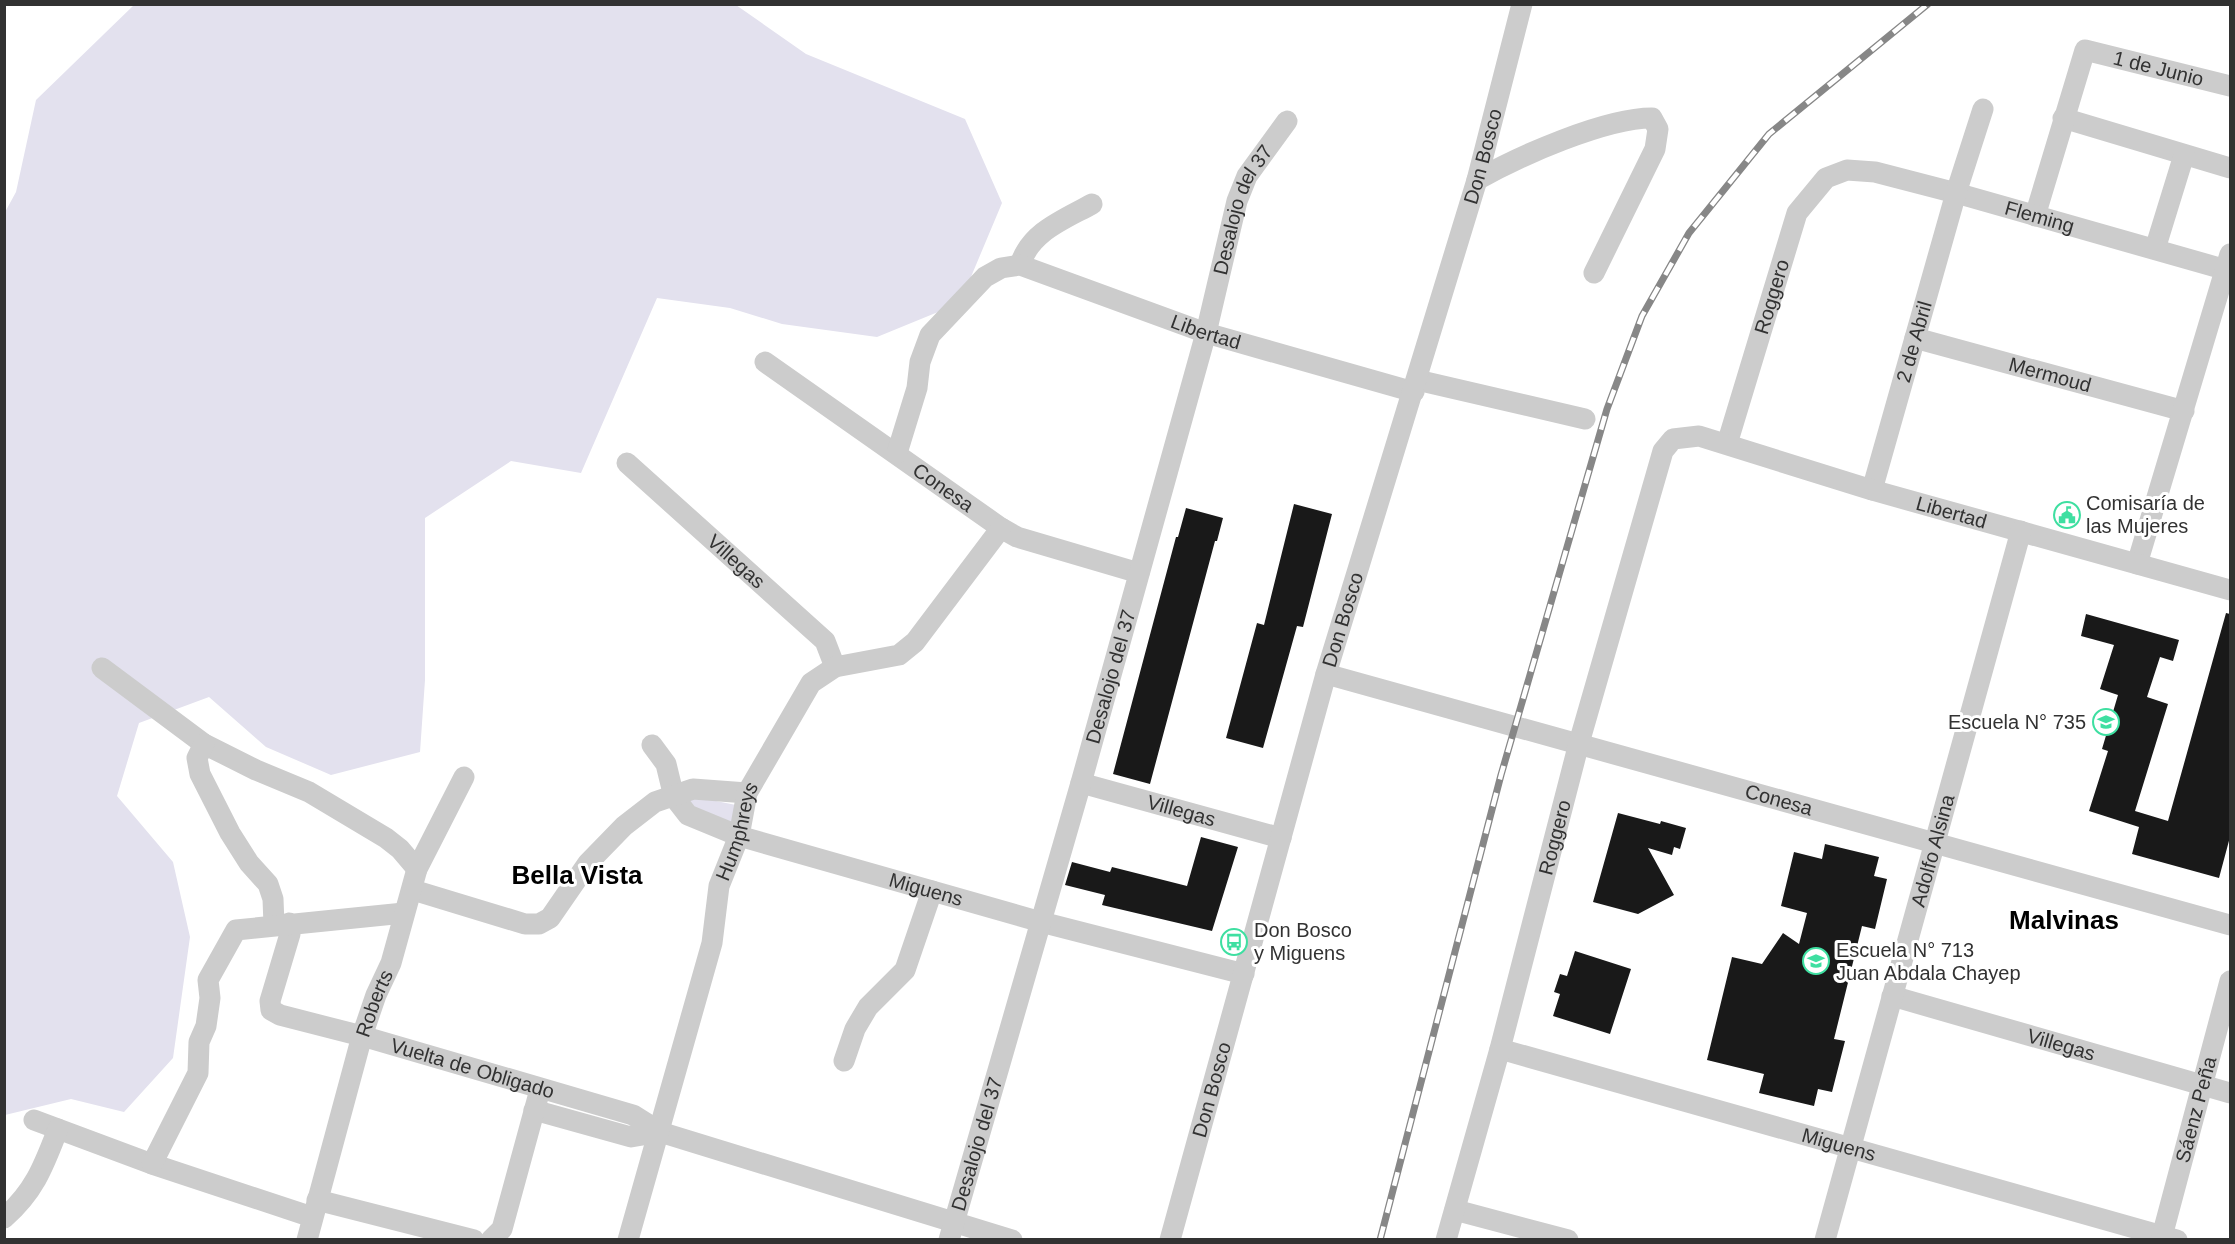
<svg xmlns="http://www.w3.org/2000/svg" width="2235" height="1244" viewBox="0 0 2235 1244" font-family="Arial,sans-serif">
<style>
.green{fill:#e3e1ee}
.building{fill:#191919}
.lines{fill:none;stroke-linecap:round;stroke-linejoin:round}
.minor{stroke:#ccc;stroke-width:21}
.rail-casing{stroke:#878787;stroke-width:7}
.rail{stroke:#fff;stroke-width:4.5;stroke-dasharray:14;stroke-linecap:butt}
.labels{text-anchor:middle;stroke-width:6;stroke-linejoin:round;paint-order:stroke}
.street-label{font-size:20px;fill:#323232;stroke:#fff}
.poi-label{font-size:20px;fill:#323232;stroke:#fff;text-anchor:start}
.district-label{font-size:26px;font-weight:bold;fill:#000;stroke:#fff}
</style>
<rect width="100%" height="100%" fill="#fff"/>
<!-- green -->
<path class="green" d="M 135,4 L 736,5 L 806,54 L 965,119 L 1002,203 L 960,303 L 877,337 L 782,324 L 730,308 L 657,298 L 581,473 L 511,461 L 425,518 L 425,680 L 420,752 L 331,775 L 266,747 L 209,697 L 139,723 L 117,796 L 173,862 L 190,937 L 173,1058 L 124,1112 L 71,1099 L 5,1115 L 4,214 L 16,192 L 36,100 Z
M 696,797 L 736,805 L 731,823 L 692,808 L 689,800 Z"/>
<!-- building -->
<path class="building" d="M 1294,504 L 1332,514 L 1303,627 L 1297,626 L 1263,748 L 1226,738 L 1257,623 L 1264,625 Z
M 1186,508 L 1223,518 L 1217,541 L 1215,541 L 1150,784 L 1113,774 L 1176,537 L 1178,537 Z
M 2226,613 L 2230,614 L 2230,837 L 2219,878 L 2132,854 L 2139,827 L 2089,811 L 2108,751 L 2102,749 L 2118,695 L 2100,689 L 2114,645 L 2081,636 L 2086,614 L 2179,640 L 2173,661 L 2160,657 L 2147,697 L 2168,704 L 2135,811 L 2168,821 Z
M 1618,813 L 1660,824 L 1661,821 L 1686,828 L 1680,849 L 1674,847 L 1672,855 L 1648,848 L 1674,895 L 1638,914 L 1593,902 Z
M 1201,837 L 1238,847 L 1212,931 L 1102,905 L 1105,895 L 1065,885 L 1072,862 L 1110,872 L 1112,867 L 1187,886 Z
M 1825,844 L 1879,857 L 1874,876 L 1887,879 L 1875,929 L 1862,926 L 1834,1039 L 1845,1041 L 1832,1092 L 1818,1089 L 1814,1106 L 1759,1093 L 1764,1074 L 1707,1060 L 1732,957 L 1762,964 L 1783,933 L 1799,944 L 1807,913 L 1781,906 L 1794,852 L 1822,859 Z
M 1575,951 L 1631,969 L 1610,1034 L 1553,1016 L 1560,994 L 1554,992 L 1560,974 L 1567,976 Z"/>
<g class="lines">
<!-- minor -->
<g class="minor">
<path d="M 2063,118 L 2230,168"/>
<path d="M 1477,180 C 1519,156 1605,118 1652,118 L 1658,129 L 1655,149 L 1594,273"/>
<path id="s1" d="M 2035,216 L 2085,50 L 2230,86"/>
<path d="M 2155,249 L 2184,155"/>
<path d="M 1020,265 C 1030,232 1063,220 1092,204"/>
<path id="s2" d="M 1915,338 L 2184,411"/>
<path id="s3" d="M 765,362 L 1001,528 L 1017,537 L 1139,573"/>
<path d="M 1417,380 L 1585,419"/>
<path id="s4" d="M 1727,444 L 1797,213 L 1826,178 L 1847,170 L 1875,172 L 1956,193 L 2230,271"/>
<path id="s5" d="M 897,453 L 917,388 L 920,362 L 930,335 L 985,277 L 1001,268 L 1020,265 L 1206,333 L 1414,392"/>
<path id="s6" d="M 627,463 L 825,641 L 835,667"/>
<path id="s7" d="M 1872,490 L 1956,193 L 1983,109"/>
<path d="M 2137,564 L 2230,254"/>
<path d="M 102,668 L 204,744 L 256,770 L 309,792 L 386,838 L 400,849 L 417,869"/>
<path id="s8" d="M 1326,674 L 2230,925"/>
<path d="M 204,744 L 197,758 L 200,774 L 230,833 L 249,863 L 268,884 L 273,899 L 274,925"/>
<path id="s9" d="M 652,745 L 666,764 L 674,797 L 688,815 L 739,836 L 1041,922 L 1244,974"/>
<path id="s10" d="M 1081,783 L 1281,838"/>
<path d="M 413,890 L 525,924 L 539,924 L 550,918 L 588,863 L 624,826 L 655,802 L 693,789 L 747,793"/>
<path id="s11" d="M 289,923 L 290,934 L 270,1001 L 271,1010 L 280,1015 L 362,1036 L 633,1115 L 660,1132 L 631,1137 L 534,1110"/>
<path id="s12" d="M 1892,996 L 2230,1093"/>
<path id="s13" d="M 1500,1049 L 2177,1240"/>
<path d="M 844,1061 L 855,1029 L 868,1007 L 905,970 L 932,891"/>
<path d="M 34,1120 L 152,1164 L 312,1217"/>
<path d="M 660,1132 L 1012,1240"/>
<path d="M 152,1164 L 198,1073 L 199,1042 L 206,1026 L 210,998 L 208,980 L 236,930 L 404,913"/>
<path d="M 317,1200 L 474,1240"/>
<path d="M 1455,1210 L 1568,1240"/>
<path d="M 4,1218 C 35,1191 44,1165 58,1129"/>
<path id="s14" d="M 307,1240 L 362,1036 L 376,995 L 391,963 L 417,869 L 464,777"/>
<path d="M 491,1240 L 502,1229 L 538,1097"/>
<path id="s15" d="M 628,1240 L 712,943 L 719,886 L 739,836 L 747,793 L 811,683 L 835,667 L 899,655 L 915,642 L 1001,528"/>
<path id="s16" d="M 949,1240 L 1081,783 L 1206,333 L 1237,201 L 1247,176 L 1287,121"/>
<path id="s17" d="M 1170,1240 L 1326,674 L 1477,180 L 1522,4"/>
<path id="s18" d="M 1446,1240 L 1500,1049 L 1579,743 L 1663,451 L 1673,439 L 1699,436 L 1872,490 L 2230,590"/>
<path id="s19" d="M 1825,1240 L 2021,531"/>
<path id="s20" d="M 2161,1240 L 2230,981"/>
</g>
<defs>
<path id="rail" d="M 1380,1240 L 1501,775 L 1607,409 L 1642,316 L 1689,233 L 1769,134 L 1928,4"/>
</defs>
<!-- rail casing -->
<use href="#rail" class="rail-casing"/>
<!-- rail -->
<use href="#rail" class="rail"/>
</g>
<!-- icons -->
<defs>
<symbol id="civic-ring" viewBox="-11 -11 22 22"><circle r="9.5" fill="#fff" stroke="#3edfa1" stroke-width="1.5"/><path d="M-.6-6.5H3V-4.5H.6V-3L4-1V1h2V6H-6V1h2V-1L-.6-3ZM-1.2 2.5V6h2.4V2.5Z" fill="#3edfa1"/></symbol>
<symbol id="school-ring" viewBox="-11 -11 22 22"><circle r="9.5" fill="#fff" stroke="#3edfa1" stroke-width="1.5"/><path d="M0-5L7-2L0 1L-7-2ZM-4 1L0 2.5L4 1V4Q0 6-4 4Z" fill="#3edfa1"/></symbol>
<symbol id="bus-ring" viewBox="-11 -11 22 22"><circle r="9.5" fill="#fff" stroke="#3edfa1" stroke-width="1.5"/><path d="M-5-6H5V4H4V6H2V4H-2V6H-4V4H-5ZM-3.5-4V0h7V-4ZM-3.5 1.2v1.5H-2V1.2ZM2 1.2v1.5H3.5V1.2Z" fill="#3edfa1"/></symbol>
</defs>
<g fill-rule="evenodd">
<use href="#civic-ring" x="2052" y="500" width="30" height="30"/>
<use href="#school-ring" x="2091" y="707" width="30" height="30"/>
<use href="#bus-ring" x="1219" y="927" width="30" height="30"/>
<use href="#school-ring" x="1801" y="946" width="30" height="30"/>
</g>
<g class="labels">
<!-- street labels -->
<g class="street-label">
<text dy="7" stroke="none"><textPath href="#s1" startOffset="249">1 de Junio</textPath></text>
<text dy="7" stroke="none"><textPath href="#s17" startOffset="1128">Don Bosco</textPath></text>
<text dy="7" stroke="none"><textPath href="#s16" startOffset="1072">Desalojo del 37</textPath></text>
<text dy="7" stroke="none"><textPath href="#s4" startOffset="508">Fleming</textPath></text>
<text dy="7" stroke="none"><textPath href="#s4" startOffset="154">Roggero</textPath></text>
<text dy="7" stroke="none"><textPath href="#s5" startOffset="438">Libertad</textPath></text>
<text dy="7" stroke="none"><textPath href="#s7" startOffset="154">2 de Abril</textPath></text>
<text dy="7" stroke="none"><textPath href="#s2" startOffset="140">Mermoud</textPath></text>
<text dy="7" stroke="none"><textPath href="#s3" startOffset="218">Conesa</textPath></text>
<text dy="7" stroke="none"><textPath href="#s18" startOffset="1124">Libertad</textPath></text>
<text dy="7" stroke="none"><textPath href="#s6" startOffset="147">Villegas</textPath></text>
<text dy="7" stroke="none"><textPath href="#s17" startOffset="644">Don Bosco</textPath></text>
<text dy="7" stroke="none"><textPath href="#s16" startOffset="586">Desalojo del 37</textPath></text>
<text dy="7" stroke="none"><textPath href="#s8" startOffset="470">Conesa</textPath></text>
<text dy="7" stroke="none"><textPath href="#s10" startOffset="104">Villegas</textPath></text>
<text dy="7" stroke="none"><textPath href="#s15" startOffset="424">Humphreys</textPath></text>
<text dy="7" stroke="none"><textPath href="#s18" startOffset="417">Roggero</textPath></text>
<text dy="7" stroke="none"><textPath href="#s19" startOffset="404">Adolfo Alsina</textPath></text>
<text dy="7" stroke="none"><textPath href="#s9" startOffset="330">Miguens</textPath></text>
<text dy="7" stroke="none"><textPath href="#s14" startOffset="246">Roberts</textPath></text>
<text dy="7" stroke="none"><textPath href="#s12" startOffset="176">Villegas</textPath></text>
<text dy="7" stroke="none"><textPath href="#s11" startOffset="300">Vuelta de Obligado</textPath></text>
<text dy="7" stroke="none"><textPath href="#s17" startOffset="156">Don Bosco</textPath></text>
<text dy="7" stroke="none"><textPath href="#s20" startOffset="135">Sáenz Peña</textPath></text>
<text dy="7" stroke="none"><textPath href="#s16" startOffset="100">Desalojo del 37</textPath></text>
<text dy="7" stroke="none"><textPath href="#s13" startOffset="352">Miguens</textPath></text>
</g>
<!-- poi labels -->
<g class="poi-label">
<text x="2086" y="510">Comisaría de<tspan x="2086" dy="23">las Mujeres</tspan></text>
<text x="2086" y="729" text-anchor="end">Escuela N° 735</text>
<text x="1254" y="937">Don Bosco<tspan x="1254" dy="23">y Miguens</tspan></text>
<text x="1836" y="957">Escuela N° 713<tspan x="1836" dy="23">Juan Abdala Chayep</tspan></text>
</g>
<!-- district labels -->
<g class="district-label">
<text x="577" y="884">Bella Vista</text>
<text x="2064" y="929">Malvinas</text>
</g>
</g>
<!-- border -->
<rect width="2235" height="1244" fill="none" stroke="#323232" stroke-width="12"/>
</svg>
